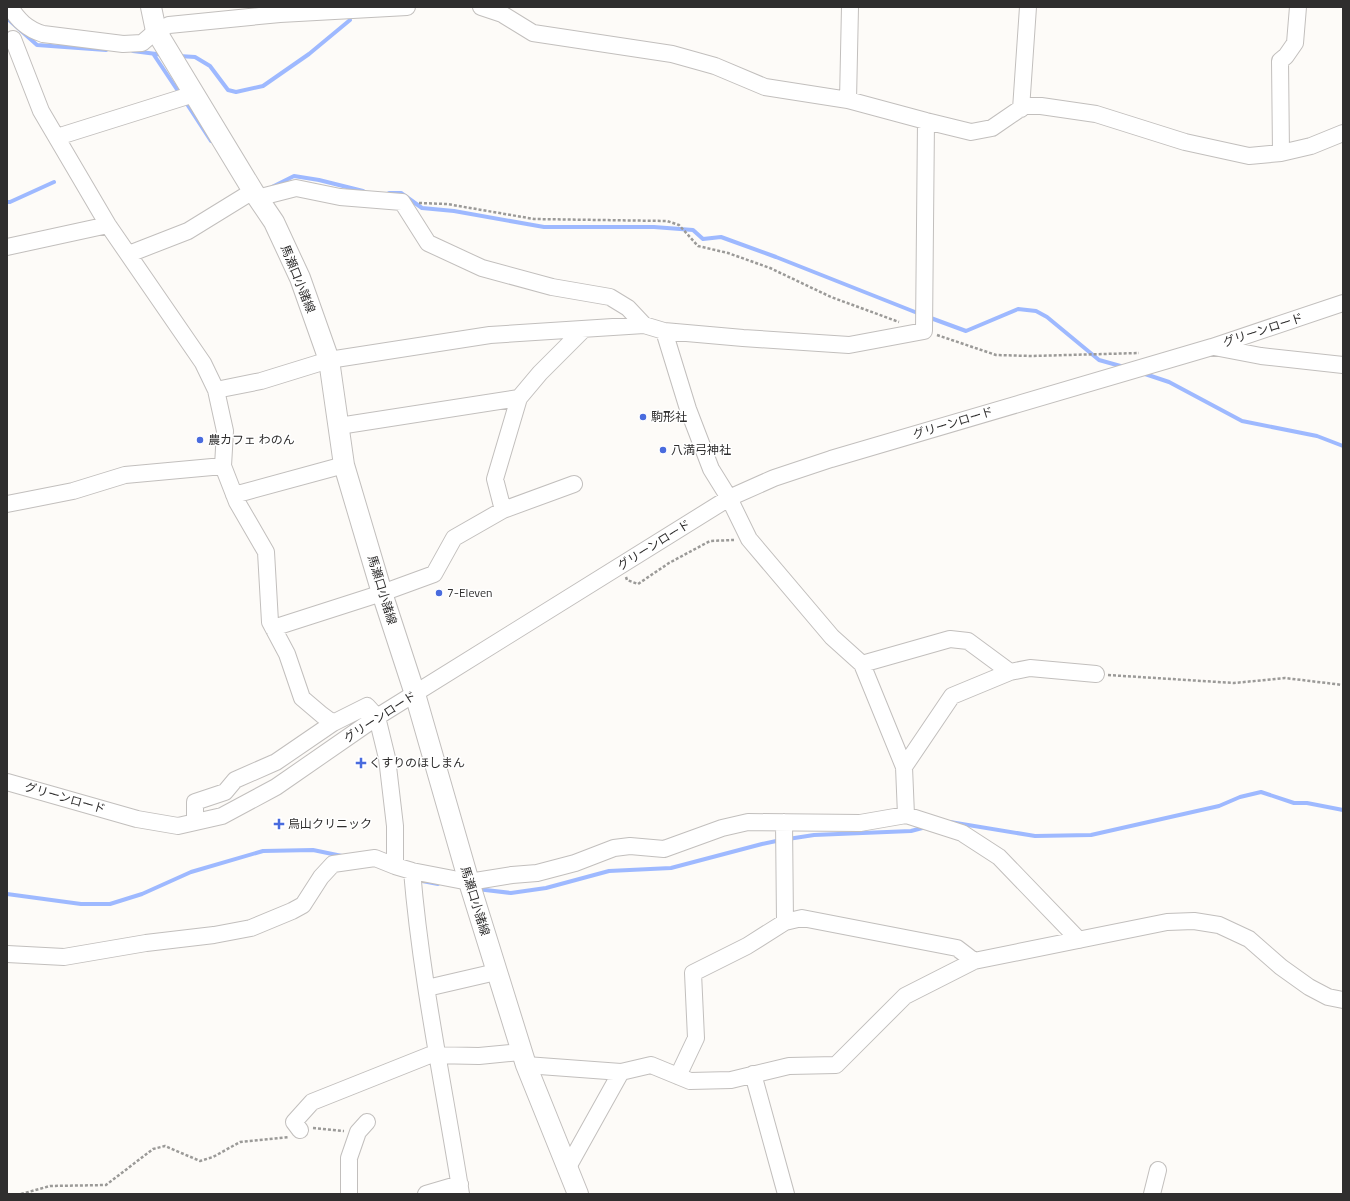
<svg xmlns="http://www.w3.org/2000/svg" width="1350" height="1201" viewBox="0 0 1350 1201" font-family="'Titillium Web','Noto Sans JP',sans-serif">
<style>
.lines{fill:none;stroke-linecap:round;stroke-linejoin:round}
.stream{stroke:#9eb9ff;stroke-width:4}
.minor-casing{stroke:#c2bfbd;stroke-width:18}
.major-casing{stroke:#c2bfbd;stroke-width:22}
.path{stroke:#9b9a98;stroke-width:2.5;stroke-dasharray:3 2;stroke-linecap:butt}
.minor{stroke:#fff;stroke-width:16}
.major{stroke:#fff;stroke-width:20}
.poi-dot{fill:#496bde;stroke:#fff;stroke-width:1.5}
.labels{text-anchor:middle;stroke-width:3;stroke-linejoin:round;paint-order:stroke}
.street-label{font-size:12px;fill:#2f2e2e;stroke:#fff}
.poi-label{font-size:12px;fill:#2f2e2e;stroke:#fff;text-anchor:start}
</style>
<rect width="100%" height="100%" fill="#fdfbf8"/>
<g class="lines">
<!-- stream -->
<path class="stream" d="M 9,20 L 37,45 L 106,50
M 133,51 L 164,55
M 154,55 L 180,94
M 179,56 L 195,57 L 210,66 L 228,90 L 236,92 L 263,86 L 309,54 L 350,20
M 185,101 L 211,141
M 272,187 L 294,176 L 319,180 L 363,191
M 389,193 L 401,193 L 422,208 L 454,211 L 544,227 L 654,227 L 693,230 L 703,239 L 721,237 L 776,257 L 920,314
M 7,202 L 10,202 L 54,182
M 928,317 L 966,331 L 1018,309 L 1036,311 L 1047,317 L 1099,360 L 1124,367
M 1142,373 L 1169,382 L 1242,421 L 1317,436 L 1343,446
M 950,822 L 1035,836 L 1091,835 L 1219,806 L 1240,797 L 1261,792 L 1294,803 L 1307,803 L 1343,810
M 788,839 L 814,835 L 911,831 L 926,827
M 417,880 L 438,884
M 477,889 L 511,893 L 546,888 L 609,871 L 671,868 L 762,844 L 781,840
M 7,894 L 81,904 L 110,904 L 142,894 L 191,872 L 263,851 L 313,850 L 342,856"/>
<defs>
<path id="minor" d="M 10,7 C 18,20 27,29 43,34 L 123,44 L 142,43 L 156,31 L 169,25 L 280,14 L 407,7
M 481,7 L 502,14 L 533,33 L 672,54 L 715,66 L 765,87 L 848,100 L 926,121 L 971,132 L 992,128 L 1024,106 L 1041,106 L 1096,114 L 1185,142 L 1249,156 L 1281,153 L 1311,146 L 1343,133
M 13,39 L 41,111 L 108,225 L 203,363 L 216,390 L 225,431 L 223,466 L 237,502 L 266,552 L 270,622 L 287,654 L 302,698 L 322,715 L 333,723 L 367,706 L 377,717 L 387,758 L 395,826 L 395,866
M 848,100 L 850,7
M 1021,109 L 1028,7
M 57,137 L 194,94
M 1281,153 L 1280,61 L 1286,56 L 1295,43 L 1298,7
M 257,198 L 296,188 L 340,197 L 402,202 L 428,243 L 482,268 L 552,287 L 610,297 L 628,308 L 644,325
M 7,247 L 108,225
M 129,254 L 188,231 L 253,191
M 664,331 L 688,409 L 711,469 L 729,498 L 749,539 L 832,637 L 862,664 L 950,639 L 968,641 L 1010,672
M 1214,347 L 1261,356 L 1343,365
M 216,390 L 261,381 L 329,360 L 490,335 L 644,325 L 664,331 L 743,338 L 849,345 L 924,331 L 926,121
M 339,426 L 519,398
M 234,495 L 344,465
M 7,504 L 73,491 L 125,475 L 223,466
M 503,510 L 495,479 L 519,398 L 540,373 L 584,329
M 273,628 L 382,593 L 434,574 L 454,538 L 503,510 L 574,484
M 862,664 L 904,767 L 906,815
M 904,767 L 952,696 L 1010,672 L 1030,668 L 1096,674
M 7,782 L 137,819 L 178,826 L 222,816 L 276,787 L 377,717 L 729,498 L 774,478 L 831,459 L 1212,347 L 1343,303
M 195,822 L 195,802 L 225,792 L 235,780 L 276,762 L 333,723
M 784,822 L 785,922
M 412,871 C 421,979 444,1087 461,1194
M 7,954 L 64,957 L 146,943 L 214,935 L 251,928 L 292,911 L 303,905 L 321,877 L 333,864 L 375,858 L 395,866 L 412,871 L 469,882 L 512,875 L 537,873 L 575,863 L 614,848 L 630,846 L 664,849 L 722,828 L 748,822 L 860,823 L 906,815 L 962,833 L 999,857 L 1079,940
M 427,988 L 496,972
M 526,1065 L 621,1072 L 651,1065 L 690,1081 L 731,1080 L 789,1066 L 836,1065 L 905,996 L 974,961 L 1167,922 L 1194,921 L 1219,925 L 1249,939 L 1281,967 L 1309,987 L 1328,997 L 1343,1000
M 753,1074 L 786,1194
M 678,1076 L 696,1038 L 693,973 L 747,946 L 785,922 L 802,918 L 957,948 L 974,961
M 300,1130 L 294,1122 L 312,1102 L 430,1055 L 479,1056 L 521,1052
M 568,1167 L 621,1072
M 349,1194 L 349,1158 L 358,1132 L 367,1122
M 426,1194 L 460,1184
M 1152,1194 L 1158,1170"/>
<path id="major" d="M 151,7 L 156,31 L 253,191 L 274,222 L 300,278 L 329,360 L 344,465 L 382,593 L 415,694 L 469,882 L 526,1065 L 578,1194"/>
</defs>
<!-- minor casing -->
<use href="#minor" class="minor-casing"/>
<!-- major casing -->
<use href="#major" class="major-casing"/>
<!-- path -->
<path class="path" d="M 419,203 L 447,204 L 534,219 L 667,221 L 679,225 L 698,246 L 728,253 L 770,268 L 831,297 L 899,322
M 937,335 L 996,355 L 1032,356 L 1139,353
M 626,577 L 627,580 L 638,584 L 669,563 L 710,541 L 734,540
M 1108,675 L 1234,683 L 1285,678 L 1343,685
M 313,1128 L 344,1131
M 21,1194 L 50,1186 L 106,1185 L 153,1149 L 165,1146 L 200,1161 L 213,1157 L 240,1142 L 289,1137"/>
<!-- minor -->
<use href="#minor" class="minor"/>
<!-- major -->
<use href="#major" class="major"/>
</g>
<!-- markers -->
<g class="poi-dot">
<circle cx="643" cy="417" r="4"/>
<circle cx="200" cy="440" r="4"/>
<circle cx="663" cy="450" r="4"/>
<circle cx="439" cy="593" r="4"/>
<path d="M359 757h4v4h4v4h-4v4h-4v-4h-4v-4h4z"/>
<path d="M277 818h4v4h4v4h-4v4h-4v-4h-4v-4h4z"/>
</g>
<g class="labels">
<!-- street labels -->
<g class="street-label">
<text transform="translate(298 279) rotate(68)" y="4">馬瀬口小諸線</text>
<text transform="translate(1263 330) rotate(-18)" y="4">グリーンロード</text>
<text transform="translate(953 423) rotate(-17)" y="4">グリーンロード</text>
<text transform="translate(654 545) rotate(-32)" y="4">グリーンロード</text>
<text transform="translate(382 590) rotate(73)" y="4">馬瀬口小諸線</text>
<text transform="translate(380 717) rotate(-33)" y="4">グリーンロード</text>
<text transform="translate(65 798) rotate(16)" y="4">グリーンロード</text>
<text transform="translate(475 901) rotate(73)" y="4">馬瀬口小諸線</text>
</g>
<!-- poi labels -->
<g class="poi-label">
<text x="651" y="421">駒形社</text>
<text x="208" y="444">農カフェ わのん</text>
<text x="671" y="454">八満弓神社</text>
<text x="447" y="597">7-Eleven</text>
<text x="369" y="767">くすりのほしまん</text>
<text x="288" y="828">烏山クリニック</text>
</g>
</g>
<!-- border -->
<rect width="1350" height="1201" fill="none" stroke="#2f2e2e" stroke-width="16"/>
</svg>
